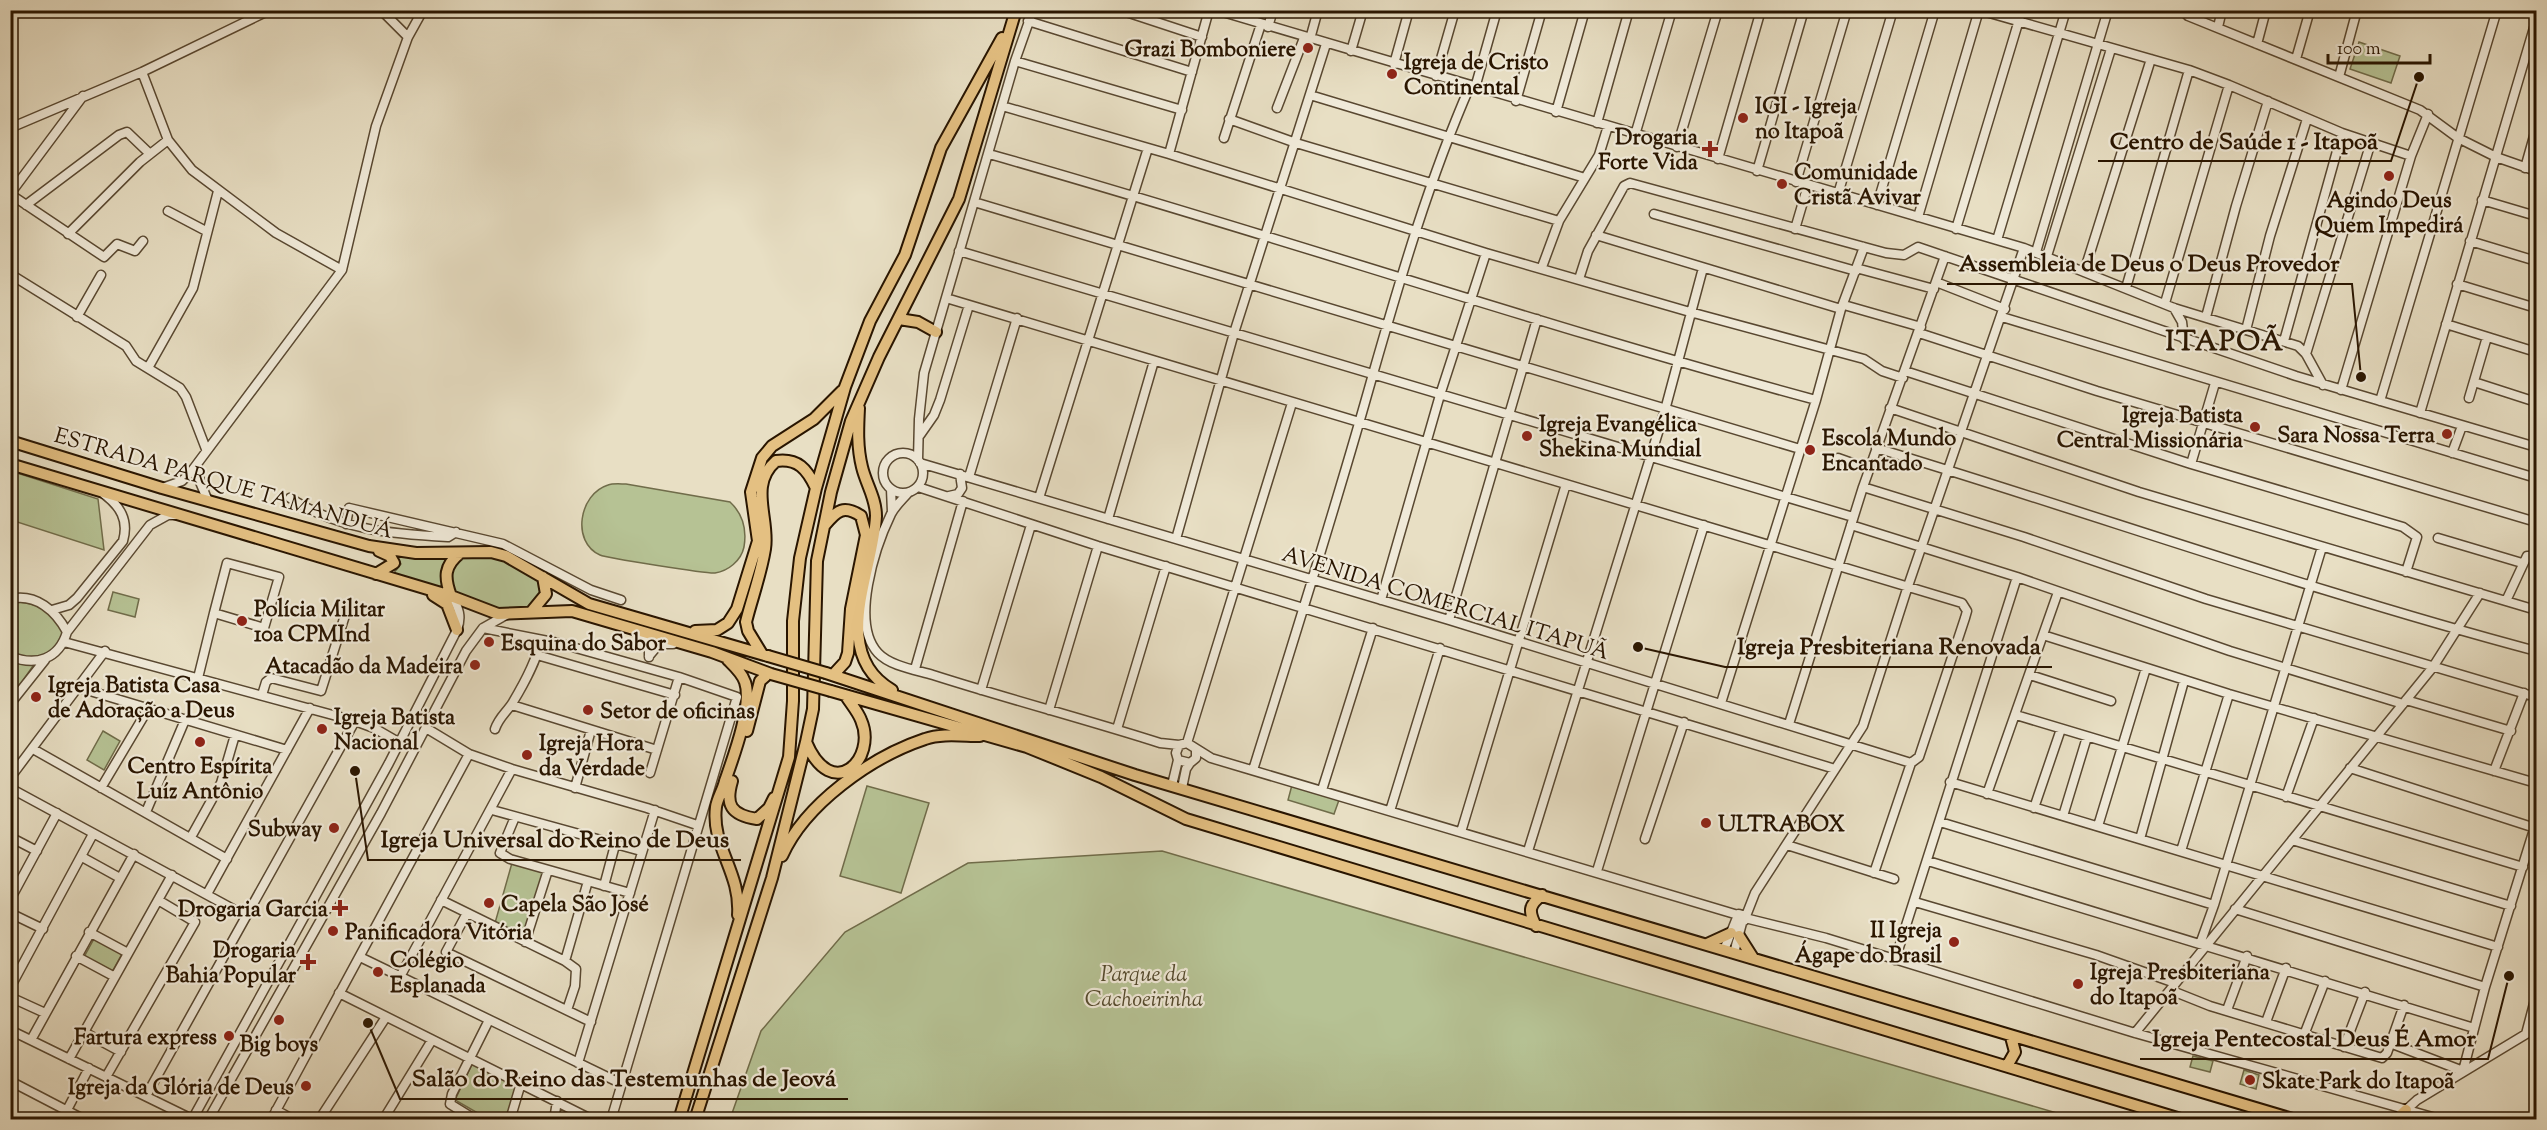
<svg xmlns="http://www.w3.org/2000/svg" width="2547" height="1130" viewBox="0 0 2547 1130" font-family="'Sorts Mill Goudy',serif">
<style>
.green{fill:#b6c294;stroke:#706c4a;stroke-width:1.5}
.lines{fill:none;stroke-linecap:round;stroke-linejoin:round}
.minor-casing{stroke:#594831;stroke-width:11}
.major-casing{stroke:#291500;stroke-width:14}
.minor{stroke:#f0ead9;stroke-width:8}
.major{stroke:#e4c082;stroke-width:10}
.major-bridge-casing{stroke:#291500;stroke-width:14;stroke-linecap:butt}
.major-bridge{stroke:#e4c082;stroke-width:10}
.poi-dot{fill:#8f2418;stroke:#f0ead9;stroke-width:2}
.labels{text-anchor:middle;stroke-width:4.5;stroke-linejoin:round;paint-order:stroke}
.poi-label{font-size:22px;font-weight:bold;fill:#291500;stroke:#f0ead9;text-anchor:start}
.street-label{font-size:22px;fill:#291500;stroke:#f0ead9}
.park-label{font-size:22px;font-style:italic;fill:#53492c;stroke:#f0ead9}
.district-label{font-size:28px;font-weight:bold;letter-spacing:1.5px;fill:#291500;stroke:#f0ead9}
.leader{fill:none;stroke:#291500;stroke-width:2}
.callout-dot{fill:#291500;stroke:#f0ead9;stroke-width:2}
.callout-label{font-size:24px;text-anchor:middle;font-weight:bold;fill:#291500;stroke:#f0ead9;stroke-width:4.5;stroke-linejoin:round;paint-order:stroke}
</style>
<rect width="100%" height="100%" fill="#e8dfc4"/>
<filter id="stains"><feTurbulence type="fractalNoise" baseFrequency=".00333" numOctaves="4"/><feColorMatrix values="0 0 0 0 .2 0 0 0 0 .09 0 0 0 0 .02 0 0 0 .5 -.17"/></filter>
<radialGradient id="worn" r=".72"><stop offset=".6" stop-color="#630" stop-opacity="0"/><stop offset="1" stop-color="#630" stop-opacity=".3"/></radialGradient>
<!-- green -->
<path class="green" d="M 2359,42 L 2400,56 L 2391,83 L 2350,69 Z
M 11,471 L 98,499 L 104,550 L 11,520 Z
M 626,484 L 730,502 C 743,514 747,529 744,547 C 741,561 728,571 715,573 C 708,574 607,558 600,555 C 571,542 579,494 608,485 C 613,483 621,484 626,484 Z
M 395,553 L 452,558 L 446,590 L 393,574 L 401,564 Z
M 462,555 C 489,555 528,561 543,588 L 532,610 L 509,613 L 453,595 L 450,566 Z
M 113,592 L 139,599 L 135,617 L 108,610 Z
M 10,601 C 40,603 47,608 64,632 L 61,641 L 49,656 L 26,658 L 11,652 Z
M 11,662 L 35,663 L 11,698 Z
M 103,731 L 120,741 L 104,770 L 87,760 Z
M 1292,785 L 1339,800 L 1334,814 L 1288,800 Z
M 867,786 L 929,803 L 901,893 L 840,876 Z
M 1162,851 L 2077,1119 L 730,1119 L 761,1031 L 845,932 L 968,863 Z
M 512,863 L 544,872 L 524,936 L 495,923 Z
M 95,937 L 123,952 L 112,972 L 84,957 Z
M 2193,1056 L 2213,1061 L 2210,1072 L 2190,1067 Z
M 473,1062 L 522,1085 L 509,1119 L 488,1119 L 455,1100 Z
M 2244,1070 L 2259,1075 L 2256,1089 L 2240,1084 Z"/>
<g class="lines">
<defs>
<path id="minor" d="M 381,10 L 408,37
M 1120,10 L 1202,37
M 1216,10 L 2024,248 L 2174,308 L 2298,346 L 2306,354 L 2323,385
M 1979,10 L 2189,70 L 2229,85 L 2342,133 L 2411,156
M 2182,10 L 2188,16 L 2420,110 L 2458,138 L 2496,157 L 2536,171
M 1028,21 L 1192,72
M 1268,27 L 1273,10
M 2218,27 L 2222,10
M 1310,39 L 1318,10
M 2257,44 L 2266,10
M 1351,51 L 1363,10
M 2296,59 L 2310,10
M 1015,61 L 1182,110
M 1394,64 L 1409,10
M 142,72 L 168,140 L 192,170 L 276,233 L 342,270
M 1436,76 L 1455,10
M 2339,77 L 2357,10
M 1475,88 L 1497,10
M 1310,95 L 1585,178
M 1516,101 L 1542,10
M 1002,106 L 1169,154 L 1486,253 L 1690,312 L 1864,359 L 1882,371 L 1903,378
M 1277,108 L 1304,38
M 1556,112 L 1585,10
M 1229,119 L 1296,143 L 1559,221
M 1597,123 L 1629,10
M 10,128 L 142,72 L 270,10
M 1635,135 L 1672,10
M 1224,138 L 1261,24
M 1677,147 L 1718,10
M 989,154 C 1266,232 1538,325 1816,400
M 1169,154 L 1209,10
M 1718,159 L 1761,10
M 2525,168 L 2536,129
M 1757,171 L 1804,10
M 1796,182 L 1847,10
M 10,194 L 104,257 L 117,244 L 135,251 L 143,241
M 10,194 L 83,96
M 1838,194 L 1893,10
M 2482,200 L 2536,216
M 974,202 L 1800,449
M 26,205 L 119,135 L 127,132 L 150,154
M 1877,205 L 1935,10
M 168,211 L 206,231
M 1654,214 L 1856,271
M 1918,217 L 1979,10
M 1795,229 L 1808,185
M 1956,229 L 2022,10
M 68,234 L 140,162 L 168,140
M 1596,235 L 1841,309
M 1997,240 L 2066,10
M 2470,241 L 2536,261
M 959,251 L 1853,517
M 2036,252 L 2108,10
M 2047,256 L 2111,49
M 1542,267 L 1559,221 L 1599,155 L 1608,126
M 1856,268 L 1934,289
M 2084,272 L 2151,59
M 10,274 L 126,346 L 136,361 L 180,388 L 186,397 L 206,449
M 1579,279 L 1588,251 L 1624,186 L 1630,183 L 1886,253 L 1904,255 L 1918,247 L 2296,376 L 2536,447
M 1936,282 L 2005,309
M 2457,284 L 2536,308
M 2126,288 L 2189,70
M 946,298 L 1962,603 L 1967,611 L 1965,618 L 1919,757 L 1911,763
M 2165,303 L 2229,85
M 1844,305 L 1921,327
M 2174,308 L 2182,322 L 2184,339
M 77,317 L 101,275
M 2002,317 L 2536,478
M 2206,317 L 2236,206 L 2268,101
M 2446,324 L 2536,352
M 2246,330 L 2270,236 L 2307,119
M 1919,333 L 2097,391 L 2536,522
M 2284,341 L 2342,133
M 2306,354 L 2371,142
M 148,368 L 193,288 L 218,191
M 1905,371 L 2191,464 L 2403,527 L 2417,537 L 2406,572
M 2474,382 L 2536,402
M 2341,390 L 2411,156 L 2428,114
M 2469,398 L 2487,337
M 2380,401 L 2497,10
M 1890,408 L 2139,492 L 2536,610
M 2420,413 L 2536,21
M 920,435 L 934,415 L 940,400 L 969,305
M 1876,448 C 2097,515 2314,592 2536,651
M 2452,453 L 2462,426
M883 473a20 20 0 1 1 40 0a20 20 0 1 1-40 0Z
M 1838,458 L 1869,469
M 918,460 L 919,419 L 924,373 L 1015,61 L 1033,10
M 920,463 L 1449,620 L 1911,763
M 2191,464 L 2215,383
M 197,465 L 200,482 L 208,501
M 969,477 L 1017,318
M 918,487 L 1098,546 L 1835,769
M 1863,487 L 2024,537 L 2206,599 L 2536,697
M 162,488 L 182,481 L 191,472 L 342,270 L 376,126 L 408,37 L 423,10
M 891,489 L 892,512
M 908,493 C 903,499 895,506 891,514 C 875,547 850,623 878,653 C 890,666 916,670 933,675 C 1008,699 1085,719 1160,743 L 1179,745
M 949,496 L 958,494 L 962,488 L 960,474
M 290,498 C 339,530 392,534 448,537 L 456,532
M 1039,498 L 1148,148
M 1108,519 L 1154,361
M 346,524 L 349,508 L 503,544 L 591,590 L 621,600
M 1851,525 L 2017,577 L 2230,651 L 2403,704
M 2438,538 L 2522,563
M 1176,539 L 1234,333 L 1326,44
M 227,563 L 279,577 L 264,628 L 214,613 Z
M 10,599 C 36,593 56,611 67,632 C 59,659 36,667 10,656
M 1381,600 L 1440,395 L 1486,253
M 2506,601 L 2527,556 L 2536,556
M 52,610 L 69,605 L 77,598 L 123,541 C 129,520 120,506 104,494
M 1449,620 L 1537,319
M 483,628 L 558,643 L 679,677 L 737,697 L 611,1120
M 67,632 L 150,525 L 168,515 L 176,515
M 638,633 L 649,642 L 649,657
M 2043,635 L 2229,694 L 2536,783
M 64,642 L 355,721 L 374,728 L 400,743
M 537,655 L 675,695
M 649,656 L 659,644 L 673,644
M 915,669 L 963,501
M 2030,675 L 2111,701
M 198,678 L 214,613
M 80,688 L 287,750
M 981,690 L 1031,525
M 262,695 L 266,682 L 271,678 L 321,691 L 348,606
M 2406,700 L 2511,731
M 1721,703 L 1816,400 L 1841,309 L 1864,247
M 10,704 L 45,660
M 512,705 L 657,750
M 1049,710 L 1098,546
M 2016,715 L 2523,867
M 1789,724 L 1863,487 L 1945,256
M 426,728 L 469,754 L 512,769 L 647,808 L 697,825
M 495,729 C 499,717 507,712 513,702 C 525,682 536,662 541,640
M 1117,729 L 1166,566
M 1187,743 L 1292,403
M 33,749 L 227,859
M 1196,751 L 1196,758 L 1190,763 L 1178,760 L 1176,753 L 1179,745 L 1187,743 L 1211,758 L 1738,915
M 2350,768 L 2535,828
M 1253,770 C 1294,639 1336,507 1373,374 C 1401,276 1429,180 1470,86
M 2494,771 L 2524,693
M 650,773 L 679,677
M 10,778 L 105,651
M 1950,782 L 2498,947
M 1172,785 L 1178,760
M 10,788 L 246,916
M 101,788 L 148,709
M 575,788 L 591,730
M 1182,788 L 1186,769 L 1190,763
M 1322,790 L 1373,628
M 1987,794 L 2058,592
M 2286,797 L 2314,718
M 2034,808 L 2061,729
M 492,810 L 641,851
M 1390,811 L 1440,648
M 146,812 L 185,720
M 2063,816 L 2087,737
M 515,817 L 500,853 L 510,859 L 630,893
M 1940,822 L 2214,905
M 2098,826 L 2146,668
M 1461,832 L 1566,484
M 10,837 L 37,851
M 191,837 L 221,783 L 235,735
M 1645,839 L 1684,722
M 2140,839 L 2184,681
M 2292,840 L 2511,906
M 1787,845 L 1894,879
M 1528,851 L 1665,410 L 1703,268
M 2181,851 L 2229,694
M 82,857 L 120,878
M 1928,861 L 2474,1028
M 1597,871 L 1704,525
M 1874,873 L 1911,763
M 604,886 L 615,845
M 207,894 L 310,708
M 10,900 L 57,813
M 441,900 L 565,961 L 576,969 L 575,986 L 567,1010
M 1915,902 L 2096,955 L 2175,983
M 2235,909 L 2485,987
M 10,913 L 43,929
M 467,913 L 446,952 L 591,1022
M 1745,916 L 1739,914 L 1736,920 L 1740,923 L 1744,921 L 1755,893 L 1863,726 L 1907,589 L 2024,248
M 1745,918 L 1826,938 L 2135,1033 L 2443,1120
M 89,932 L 128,953
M 525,942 L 548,870
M 2200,944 L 2214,905 L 2322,547
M 1724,950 L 1736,920
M 1734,953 L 1742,923
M 76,956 L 115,977
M 360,957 L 622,1084
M 1895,960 L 2017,577
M 565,961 L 588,881
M 401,975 L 512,769
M 10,988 L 93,834
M 2170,990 L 2210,1006 L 2382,1058 L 2387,1053 L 2404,1005
M 339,993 L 593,1120
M 10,997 L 45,1013
M 2227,1010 L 2247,956
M 2266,1022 L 2286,968
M 10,1030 L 192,1119
M 84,1032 L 121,1052
M 2135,1033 L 2433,667 L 2480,593
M 2526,1034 L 2536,996
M 2304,1035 L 2325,981
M 31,1040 L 134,854
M 2390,1043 L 2463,1071
M 2344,1047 L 2365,992
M 69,1059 L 172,875
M 578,1063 L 655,810
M 2463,1071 L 2485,987 L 2536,823
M 106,1077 L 195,922 L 158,900
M 10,1081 L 85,1120
M 146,1096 L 355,721
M 67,1110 L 89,1068
M 276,1110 L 294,1120
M 2406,1110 L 2417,1100 L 2536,1028
M 192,1120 L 389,763 L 457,630 C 462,617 459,607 451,596
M 208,1120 L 381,813 L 466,651 L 483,628 L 506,615
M 271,1120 L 469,754
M 319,1120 L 386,1017
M 383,1120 L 432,1040
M 476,1120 L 450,1104 L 452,1094 L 489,1020
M 510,1120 L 521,1083
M 554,1120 L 557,1101"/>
<path id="major" d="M 899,319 L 918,322 L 936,332
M 859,408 C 858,428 857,447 862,467 C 866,484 876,498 876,516 C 874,571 828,653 892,690
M 10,441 L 162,488 L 369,546 L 416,553 L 491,552 L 506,556 L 589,604 L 768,656
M 10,464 L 451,596 L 498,614 L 572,611 L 712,652 L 771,674
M 825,525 C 837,510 844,505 861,516 L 866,535 L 851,609 L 848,653 L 845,662 L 833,675
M 376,574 L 394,563 L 390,556 L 379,551
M 433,595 L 447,604 L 457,630
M 451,596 C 444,577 444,566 460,553
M 532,611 L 546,594 L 543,577
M 695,631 L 717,630 L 728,623 L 737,609 L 758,541 L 751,492 L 762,458 L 772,446 L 814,419 L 842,391
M 762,654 L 748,631 L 746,622 C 752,598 761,574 765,549 C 770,519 748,485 776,461 C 798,458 807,469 816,488
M 728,660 C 735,667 742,673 745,682 C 753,705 733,758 725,781 C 723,790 717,799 716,807 C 711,847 741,872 738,915
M 826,673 L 1135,775 L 2296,1120
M 831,691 L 1027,747 L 1101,777 L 1186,819 L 2184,1120
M 747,731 L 760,681 L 768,674
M 806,742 C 832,804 878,759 861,720 C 858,712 851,704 846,696
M 732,781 C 725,805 731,815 757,819 L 769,808 L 774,798
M 782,856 C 805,804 871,757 925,739 C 941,733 963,736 980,736
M 1536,926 C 1528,911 1529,905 1542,895
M 1739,936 L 1753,958
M 1707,944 L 1731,933
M 2007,1066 L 2015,1052 L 2011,1037
M 679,1120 L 789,757 L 793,701 L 793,621 L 800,558 L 816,488 L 845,387 L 870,321 L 905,255 L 941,148 L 1002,38
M 695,1120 L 772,878 L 806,742 L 813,709 L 817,561 L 831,492 L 851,421 L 879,357 L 959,199 L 1016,10
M 2396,1120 L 2406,1110"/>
</defs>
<!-- minor casing -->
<use href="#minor" class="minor-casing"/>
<!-- major casing -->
<use href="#major" class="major-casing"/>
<!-- minor -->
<use href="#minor" class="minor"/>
<!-- major -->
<use href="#major" class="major"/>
<defs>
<path id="major-bridge" d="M 768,656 L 826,673
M 771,674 L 831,691"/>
</defs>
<!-- major-bridge casing -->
<use href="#major-bridge" class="major-bridge-casing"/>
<!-- major-bridge -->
<use href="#major-bridge" class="major-bridge"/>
</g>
<!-- markers -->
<g class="poi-dot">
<circle cx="1308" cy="48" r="6"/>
<circle cx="1392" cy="74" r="6"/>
<circle cx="1743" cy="118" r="6"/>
<path d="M1707 140h6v6h6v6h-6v6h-6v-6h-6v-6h6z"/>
<circle cx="2389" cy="176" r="6"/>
<circle cx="1782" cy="184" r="6"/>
<circle cx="2255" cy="427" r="6"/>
<circle cx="2447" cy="434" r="6"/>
<circle cx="1527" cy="436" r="6"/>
<circle cx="1810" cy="450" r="6"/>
<circle cx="242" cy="621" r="6"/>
<circle cx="489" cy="642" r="6"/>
<circle cx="475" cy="665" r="6"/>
<circle cx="36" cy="697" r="6"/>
<circle cx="588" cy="710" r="6"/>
<circle cx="322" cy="729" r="6"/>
<circle cx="200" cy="742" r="6"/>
<circle cx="527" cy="755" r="6"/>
<circle cx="1706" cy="823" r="6"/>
<circle cx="334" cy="828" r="6"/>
<circle cx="489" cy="903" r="6"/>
<path d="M337 899h6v6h6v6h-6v6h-6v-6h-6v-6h6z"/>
<circle cx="333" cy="931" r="6"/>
<circle cx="1954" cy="942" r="6"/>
<path d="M305 953h6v6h6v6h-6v6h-6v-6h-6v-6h6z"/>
<circle cx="378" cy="972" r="6"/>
<circle cx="2078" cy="984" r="6"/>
<circle cx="279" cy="1020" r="6"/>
<circle cx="229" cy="1036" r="6"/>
<circle cx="2250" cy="1080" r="6"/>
<circle cx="306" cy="1086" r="6"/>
</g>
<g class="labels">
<!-- poi labels -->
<g class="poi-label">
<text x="1296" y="56" text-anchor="end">Grazi Bomboniere</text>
<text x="1404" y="69">Igreja de Cristo<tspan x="1404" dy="25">Continental</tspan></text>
<text x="1755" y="113">IGI - Igreja<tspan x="1755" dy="25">no Itapoã</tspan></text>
<text x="1698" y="144" text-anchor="end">Drogaria<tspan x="1698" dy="25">Forte Vida</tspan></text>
<text x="1794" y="179">Comunidade<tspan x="1794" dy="25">Cristã Avivar</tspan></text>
<text x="2389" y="207" text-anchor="middle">Agindo Deus<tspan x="2389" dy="25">Quem Impedirá</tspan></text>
<text x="2243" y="422" text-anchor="end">Igreja Batista<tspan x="2243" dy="25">Central Missionária</tspan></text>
<text x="1539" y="431">Igreja Evangélica<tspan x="1539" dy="25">Shekina Mundial</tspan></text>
<text x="2435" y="442" text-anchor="end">Sara Nossa Terra</text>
<text x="1822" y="445">Escola Mundo<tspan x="1822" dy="25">Encantado</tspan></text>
<text x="254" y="616">Polícia Militar<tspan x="254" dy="25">10a CPMInd</tspan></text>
<text x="501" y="650">Esquina do Sabor</text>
<text x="463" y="673" text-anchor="end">Atacadão da Madeira</text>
<text x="48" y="692">Igreja Batista Casa<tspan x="48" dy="25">de Adoração a Deus</tspan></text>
<text x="600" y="718">Setor de oficinas</text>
<text x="334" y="724">Igreja Batista<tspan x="334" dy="25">Nacional</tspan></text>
<text x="539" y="750">Igreja Hora<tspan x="539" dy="25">da Verdade</tspan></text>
<text x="200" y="773" text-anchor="middle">Centro Espírita<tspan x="200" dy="25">Luíz Antônio</tspan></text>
<text x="1718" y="831">ULTRABOX</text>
<text x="322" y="836" text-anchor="end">Subway</text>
<text x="501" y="911">Capela São José</text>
<text x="328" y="916" text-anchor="end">Drogaria Garcia</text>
<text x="1942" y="937" text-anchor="end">II Igreja<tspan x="1942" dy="25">Ágape do Brasil</tspan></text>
<text x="345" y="939">Panificadora Vitória</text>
<text x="296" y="957" text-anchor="end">Drogaria<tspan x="296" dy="25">Bahia Popular</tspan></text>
<text x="390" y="967">Colégio<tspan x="390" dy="25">Esplanada</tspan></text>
<text x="2090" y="979">Igreja Presbiteriana<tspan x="2090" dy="25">do Itapoã</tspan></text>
<text x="217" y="1044" text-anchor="end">Fartura express</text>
<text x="279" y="1051" text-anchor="middle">Big boys</text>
<text x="2262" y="1088">Skate Park do Itapoã</text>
<text x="294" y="1094" text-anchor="end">Igreja da Glória de Deus</text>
</g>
<!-- street labels -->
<g class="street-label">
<text transform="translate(224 482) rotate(16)" y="8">ESTRADA PARQUE TAMANDUÁ</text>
<text transform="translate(1446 602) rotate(17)" y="8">AVENIDA COMERCIAL ITAPUÃ</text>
</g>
<!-- park labels -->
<g class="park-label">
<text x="1144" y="981">Parque da<tspan x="1144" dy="25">Cachoeirinha</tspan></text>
</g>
<!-- district labels -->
<g class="district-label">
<text x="2225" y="350">ITAPOÃ</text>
</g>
</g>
<!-- callouts -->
<path class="leader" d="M2419 77L2391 161H2098M2361 377L2352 284H1947M1638 647L1725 667H2052M355 771L368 860H741M2509 976L2488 1059H2140M368 1023L400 1099H848"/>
<g class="callout-dot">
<circle cx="2419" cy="77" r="6"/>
<circle cx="2361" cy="377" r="6"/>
<circle cx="1638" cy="647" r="6"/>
<circle cx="355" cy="771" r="6"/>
<circle cx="2509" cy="976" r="6"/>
<circle cx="368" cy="1023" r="6"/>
</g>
<g class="callout-label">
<text x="2244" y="149">Centro de Saúde 1 - Itapoã</text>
<text x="2149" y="271">Assembleia de Deus o Deus Provedor</text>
<text x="1889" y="654">Igreja Presbiteriana Renovada</text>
<text x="555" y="847">Igreja Universal do Reino de Deus</text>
<text x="2314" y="1046">Igreja Pentecostal Deus É Amor</text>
<text x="624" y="1086">Salão do Reino das Testemunhas de Jeová</text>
</g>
<!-- margin -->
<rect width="2547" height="1130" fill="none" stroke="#e8dfc4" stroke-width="36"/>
<rect x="12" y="12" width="2523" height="1106" fill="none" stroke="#291500" stroke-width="3"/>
<rect x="18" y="18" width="2511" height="1094" fill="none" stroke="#291500" stroke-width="1.5"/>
<!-- scale -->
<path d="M2328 54v9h102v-9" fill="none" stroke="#291500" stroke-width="3"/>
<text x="2337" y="54" font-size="18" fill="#291500" stroke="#f0ead9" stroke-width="4.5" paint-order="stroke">100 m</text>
<rect width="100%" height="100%" filter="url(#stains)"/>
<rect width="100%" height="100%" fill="url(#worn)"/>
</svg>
